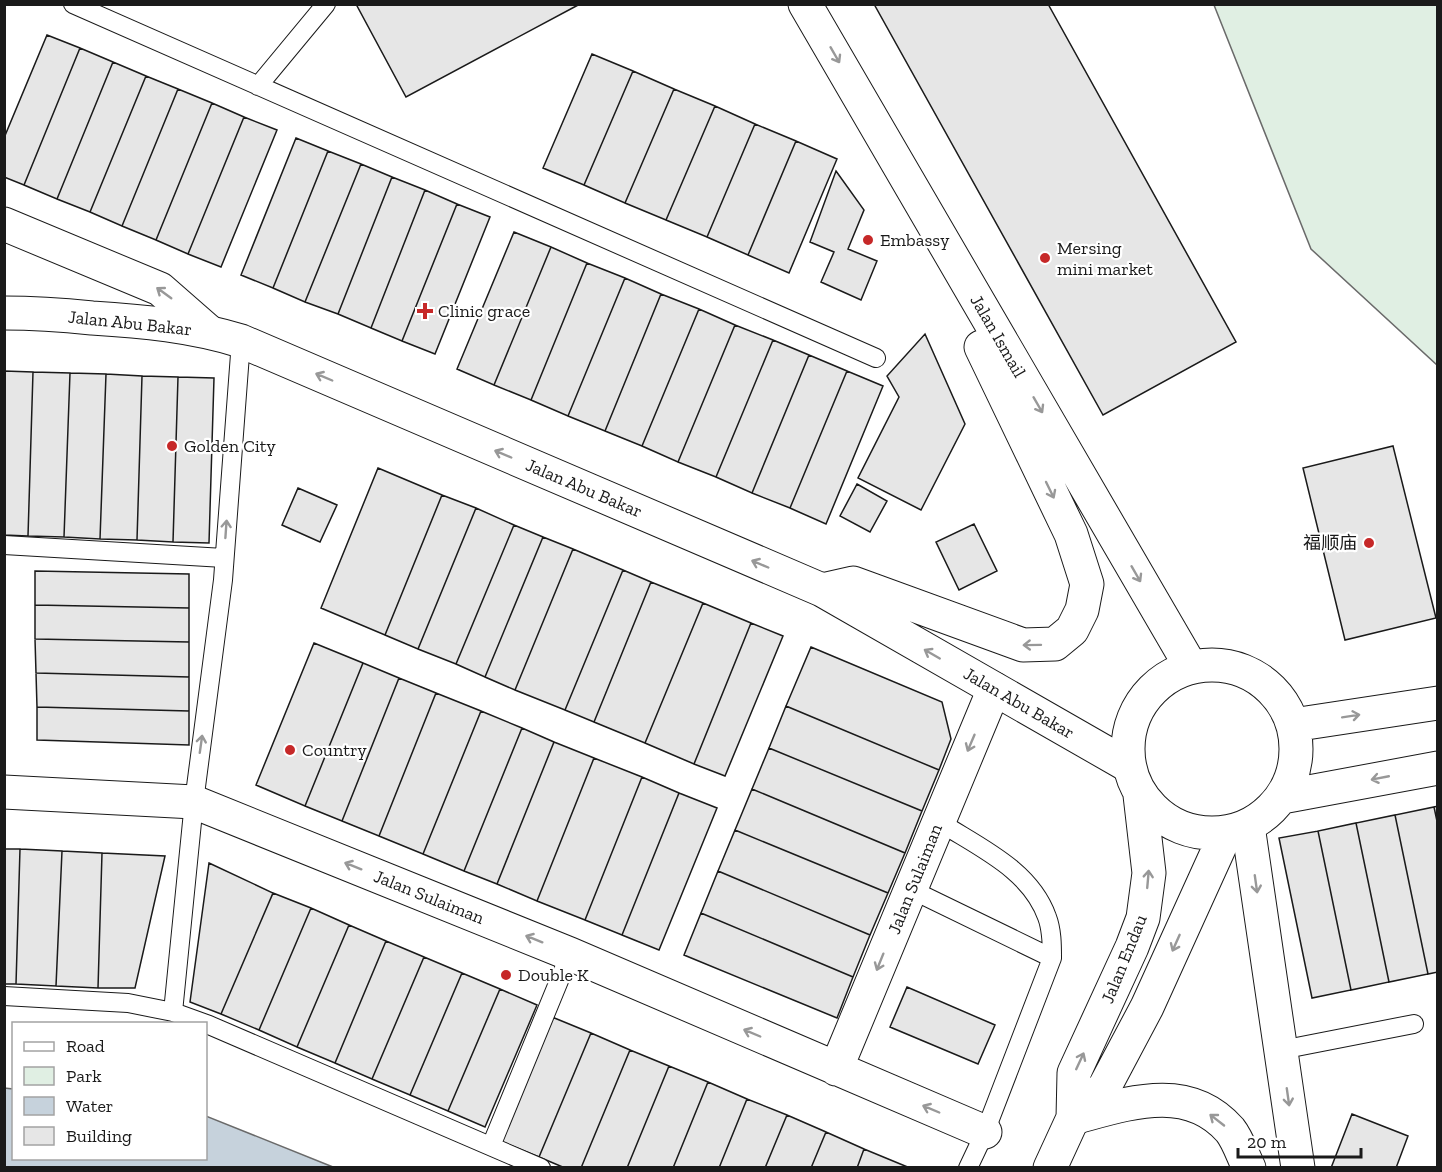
<svg xmlns="http://www.w3.org/2000/svg" width="1442" height="1172" viewBox="0 0 1442 1172" font-family="'Zilla Slab','Noto Sans SC',serif">
<style>
.green{fill:#e0efe3;stroke:#6a6a6a;stroke-width:1.5}
.water{fill:#c6d2dc;stroke:#6a6a6a;stroke-width:1.5}
.building{fill:#e6e6e6;stroke:#1a1a1a;stroke-width:1.5}
.lines{fill:none;stroke-linecap:round;stroke-linejoin:round}
.lane-casing{stroke:#1a1a1a;stroke-width:20}
.street-casing{stroke:#1a1a1a;stroke-width:35}
.secondary-casing{stroke:#1a1a1a;stroke-width:35}
.highway-casing{stroke:#1a1a1a;stroke-width:35}
.lane{stroke:#fff;stroke-width:18}
.street{stroke:#fff;stroke-width:33}
.secondary{stroke:#fff;stroke-width:33}
.highway{stroke:#fff;stroke-width:33}
.oneway{stroke:#989898}
.poi-dot{fill:#c62828;stroke:#fff;stroke-width:2}
.labels{text-anchor:middle;stroke-width:4.5;stroke-linejoin:round;paint-order:stroke}
.poi-label{font-size:18px;fill:#1a1a1a;stroke:#fff;text-anchor:start}
.street-label{font-size:18px;fill:#1a1a1a;stroke:#fff}
</style>
<rect width="100%" height="100%" fill="#fff"/>
<!-- green -->
<path class="green" d="M 1214,5 L 1437,5 L 1437,365 L 1311,249 Z"/>
<!-- water -->
<path class="water" d="M 4,1088 L 13,1089 L 14,1158 L 206,1158 L 206,1116 L 333,1167 L 5,1167 Z"/>
<!-- building -->
<path class="building" d="M 356,4 L 580,4 L 406,97 Z
M 874,4 L 1048,4 L 1236,342 L 1103,415 Z
M 47,35 L 80,48 L 24,185 L 4,177 L 4,138 Z
M 80,48 L 113,62 L 57,199 L 24,185 Z
M 592,54 L 633,71 L 584,185 L 543,168 Z
M 113,62 L 146,76 L 90,212 L 57,199 Z
M 633,71 L 674,89 L 625,203 L 584,185 Z
M 146,76 L 178,89 L 122,226 L 90,212 Z
M 178,89 L 212,103 L 156,240 L 122,226 Z
M 674,89 L 715,106 L 666,220 L 625,203 Z
M 212,103 L 244,117 L 188,254 L 156,240 Z
M 715,106 L 755,124 L 707,237 L 666,220 Z
M 244,117 L 277,130 L 221,267 L 188,254 Z
M 755,124 L 796,141 L 748,255 L 707,237 Z
M 296,138 L 328,151 L 273,288 L 241,275 Z
M 796,141 L 837,159 L 789,273 L 748,255 Z
M 328,151 L 361,164 L 305,302 L 273,288 Z
M 361,164 L 392,177 L 338,314 L 305,302 Z
M 836,171 L 864,210 L 848,249 L 877,261 L 861,300 L 821,282 L 834,252 L 810,242 Z
M 392,177 L 425,190 L 371,328 L 338,314 Z
M 425,190 L 457,204 L 402,341 L 371,328 Z
M 457,204 L 490,217 L 435,354 L 402,341 Z
M 514,232 L 551,247 L 494,385 L 457,369 Z
M 551,247 L 587,263 L 531,400 L 494,385 Z
M 587,263 L 625,278 L 568,416 L 531,400 Z
M 625,278 L 661,294 L 605,431 L 568,416 Z
M 661,294 L 699,309 L 642,446 L 605,431 Z
M 699,309 L 735,325 L 678,462 L 642,446 Z
M 735,325 L 773,340 L 716,477 L 678,462 Z
M 925,334 L 965,424 L 921,510 L 858,478 L 899,397 L 887,376 Z
M 773,340 L 809,355 L 752,493 L 716,477 Z
M 809,355 L 847,371 L 790,508 L 752,493 Z
M 4,371 L 33,372 L 28,536 L 4,535 Z
M 847,371 L 883,386 L 826,524 L 790,508 Z
M 33,372 L 70,373 L 64,537 L 28,536 Z
M 70,373 L 106,374 L 100,539 L 64,537 Z
M 106,374 L 142,376 L 137,540 L 100,539 Z
M 142,376 L 178,377 L 173,542 L 137,540 Z
M 178,377 L 214,378 L 209,543 L 173,542 Z
M 1393,446 L 1436,618 L 1345,640 L 1303,468 Z
M 378,468 L 442,495 L 385,635 L 321,608 Z
M 857,484 L 887,501 L 870,532 L 840,516 Z
M 298,488 L 337,505 L 320,542 L 282,525 Z
M 442,495 L 476,508 L 418,649 L 385,635 Z
M 476,508 L 514,525 L 456,664 L 418,649 Z
M 974,524 L 997,571 L 959,590 L 936,542 Z
M 514,525 L 543,537 L 485,677 L 456,664 Z
M 543,537 L 573,549 L 515,690 L 485,677 Z
M 573,549 L 623,570 L 565,710 L 515,690 Z
M 623,570 L 651,582 L 594,722 L 565,710 Z
M 35,571 L 189,574 L 189,608 L 35,605 Z
M 651,582 L 703,603 L 645,743 L 594,722 Z
M 703,603 L 751,623 L 694,764 L 645,743 Z
M 35,605 L 189,608 L 189,642 L 35,639 Z
M 751,623 L 783,636 L 725,776 L 694,764 Z
M 35,639 L 189,642 L 189,677 L 36,673 Z
M 314,643 L 363,663 L 305,806 L 256,785 Z
M 811,647 L 942,702 L 951,739 L 939,770 L 786,706 Z
M 363,663 L 399,678 L 342,821 L 305,806 Z
M 36,673 L 189,677 L 189,711 L 37,707 Z
M 399,678 L 436,693 L 379,836 L 342,821 Z
M 436,693 L 481,711 L 423,854 L 379,836 Z
M 786,706 L 939,770 L 922,811 L 769,748 Z
M 37,707 L 189,711 L 189,745 L 37,740 Z
M 481,711 L 522,728 L 464,871 L 423,854 Z
M 522,728 L 554,742 L 497,884 L 464,871 Z
M 554,742 L 594,758 L 537,901 L 497,884 Z
M 769,748 L 922,811 L 905,853 L 752,789 Z
M 594,758 L 642,777 L 585,920 L 537,901 Z
M 642,777 L 679,793 L 622,935 L 585,920 Z
M 752,789 L 905,853 L 888,893 L 735,830 Z
M 679,793 L 717,808 L 659,950 L 622,935 Z
M 1438,806 L 1438,826 L 1434,807 Z
M 1434,807 L 1438,826 L 1438,972 L 1428,974 L 1395,815 Z
M 1395,815 L 1428,974 L 1389,982 L 1356,823 Z
M 1356,823 L 1389,982 L 1351,990 L 1318,831 Z
M 735,830 L 888,893 L 870,935 L 718,871 Z
M 1318,831 L 1351,990 L 1312,998 L 1279,838 Z
M 4,849 L 20,849 L 16,984 L 4,984 Z
M 20,849 L 62,851 L 56,986 L 16,984 Z
M 62,851 L 102,853 L 98,988 L 56,986 Z
M 102,853 L 165,856 L 135,988 L 98,988 Z
M 209,863 L 273,893 L 221,1014 L 190,1002 Z
M 718,871 L 870,935 L 853,977 L 701,913 Z
M 273,893 L 311,908 L 259,1030 L 221,1014 Z
M 311,908 L 349,925 L 297,1047 L 259,1030 Z
M 701,913 L 853,977 L 837,1018 L 684,955 Z
M 349,925 L 386,941 L 335,1063 L 297,1047 Z
M 386,941 L 424,957 L 372,1079 L 335,1063 Z
M 424,957 L 462,973 L 410,1095 L 372,1079 Z
M 462,973 L 500,989 L 448,1111 L 410,1095 Z
M 907,987 L 995,1025 L 978,1064 L 890,1027 Z
M 500,989 L 537,1005 L 485,1127 L 448,1111 Z
M 552,1017 L 591,1033 L 539,1157 L 500,1141 Z
M 591,1033 L 630,1050 L 581,1168 L 565,1168 L 539,1157 Z
M 630,1050 L 669,1066 L 627,1168 L 581,1168 Z
M 669,1066 L 708,1082 L 673,1168 L 627,1168 Z
M 708,1082 L 747,1099 L 719,1168 L 673,1168 Z
M 747,1099 L 787,1115 L 765,1168 L 719,1168 Z
M 1352,1114 L 1408,1136 L 1396,1168 L 1331,1168 Z
M 787,1115 L 826,1132 L 811,1168 L 765,1168 Z
M 826,1132 L 864,1149 L 857,1168 L 811,1168 Z
M 864,1149 L 910,1168 L 857,1168 Z"/>
<g class="lines">
<defs>
<path id="lane" d="M 73,4 L 876,358
M 258,86 L 326,4
M 4,545 L 224,558
M 938,821 C 978,847 1030,869 1047,917 C 1052,930 1052,945 1052,958
M 910,889 L 1052,958 L 985,1132 L 968,1168
M 4,996 L 128,1003 L 173,1012 L 209,1025 L 541,1168
M 173,1012 L 194,802 L 223,580 L 241,341
M 1281,1050 L 1414,1024
M 491,1146 L 570,954"/>
<path id="street" d="M 4,224 L 160,289 L 208,331
M 4,792 L 194,802 L 570,954 L 985,1132
M 1248,826 L 1298,1168
M 836,1069 L 994,689
M 1073,1118 C 1126,1104 1187,1081 1230,1130 C 1238,1140 1243,1156 1249,1168"/>
<path id="secondary" d="M 805,4 L 1191,667
M 4,313 C 34,313 63,315 92,318 C 142,321 193,326 241,341 L 822,590 L 1129,766
M 822,590 L 853,583 L 1023,645 L 1055,644 L 1072,630 L 1082,610 L 1087,584 L 1071,534 L 981,347"/>
<path id="highway" d="M1128 749a84 84 0 1 1 168 0a84 84 0 1 1-168 0Z
M 1293,725 L 1438,703
M 1282,797 L 1438,768
M 1073,1118 L 1074,1073 L 1132,947 L 1143,918 L 1149,873 L 1140,795
M 1050,1168 L 1073,1118 L 1104,1088 L 1147,1007 L 1226,833"/>
</defs>
<!-- lane casing -->
<use href="#lane" class="lane-casing"/>
<!-- street casing -->
<use href="#street" class="street-casing"/>
<!-- secondary casing -->
<use href="#secondary" class="secondary-casing"/>
<!-- highway casing -->
<use href="#highway" class="highway-casing"/>
<!-- lane -->
<use href="#lane" class="lane"/>
<!-- street -->
<use href="#street" class="street"/>
<!-- secondary -->
<use href="#secondary" class="secondary"/>
<!-- highway -->
<use href="#highway" class="highway"/>
</g>
<!-- one-way arrows -->
<defs><path id="oneway-shaft" d="M-6 0H5M1.5-3L5.5 0L1.5 3" fill="none" stroke-width="1.6" stroke-linecap="round" stroke-linejoin="round" transform="scale(1.5)"/></defs>
<g class="oneway">
<use href="#oneway-shaft" transform="translate(835 55) rotate(60)"/>
<use href="#oneway-shaft" transform="translate(164 293) rotate(-144)"/>
<use href="#oneway-shaft" transform="translate(324 377) rotate(-157)"/>
<use href="#oneway-shaft" transform="translate(1038 405) rotate(60)"/>
<use href="#oneway-shaft" transform="translate(503 454) rotate(-157)"/>
<use href="#oneway-shaft" transform="translate(1050 490) rotate(64)"/>
<use href="#oneway-shaft" transform="translate(226 529) rotate(-86)"/>
<use href="#oneway-shaft" transform="translate(760 564) rotate(-157)"/>
<use href="#oneway-shaft" transform="translate(1136 574) rotate(60)"/>
<use href="#oneway-shaft" transform="translate(1032 645) rotate(179)"/>
<use href="#oneway-shaft" transform="translate(932 654) rotate(-150)"/>
<use href="#oneway-shaft" transform="translate(1351 716) rotate(-9)"/>
<use href="#oneway-shaft" transform="translate(971 743) rotate(113)"/>
<use href="#oneway-shaft" transform="translate(201 744) rotate(-82)"/>
<use href="#oneway-shaft" transform="translate(1380 778) rotate(169)"/>
<use href="#oneway-shaft" transform="translate(353 866) rotate(-158)"/>
<use href="#oneway-shaft" transform="translate(1148 879) rotate(-85)"/>
<use href="#oneway-shaft" transform="translate(1256 884) rotate(82)"/>
<use href="#oneway-shaft" transform="translate(534 939) rotate(-158)"/>
<use href="#oneway-shaft" transform="translate(1176 943) rotate(114)"/>
<use href="#oneway-shaft" transform="translate(880 962) rotate(112)"/>
<use href="#oneway-shaft" transform="translate(752 1033) rotate(-157)"/>
<use href="#oneway-shaft" transform="translate(1080 1061) rotate(-65)"/>
<use href="#oneway-shaft" transform="translate(1288 1097) rotate(82)"/>
<use href="#oneway-shaft" transform="translate(931 1109) rotate(-157)"/>
<use href="#oneway-shaft" transform="translate(1217 1120) rotate(-142)"/>
</g>
<!-- markers -->
<g class="poi-dot">
<circle cx="868" cy="240" r="6"/>
<circle cx="1045" cy="258" r="6"/>
<path d="M422 302h6v6h6v6h-6v6h-6v-6h-6v-6h6z"/>
<circle cx="172" cy="446" r="6"/>
<circle cx="1369" cy="543" r="6"/>
<circle cx="290" cy="750" r="6"/>
<circle cx="506" cy="975" r="6"/>
</g>
<g class="labels">
<!-- poi labels -->
<g class="poi-label">
<text x="880" y="246">Embassy</text>
<text x="1057" y="254">Mersing<tspan x="1057" dy="21">mini market</tspan></text>
<text x="438" y="317">Clinic grace</text>
<text x="184" y="452">Golden City</text>
<text x="1357" y="549" text-anchor="end">福顺庙</text>
<text x="302" y="756">Country</text>
<text x="518" y="981">Double K</text>
</g>
<!-- street labels -->
<g class="street-label">
<text transform="translate(130 323) rotate(6)" y="6">Jalan Abu Bakar</text>
<text transform="translate(998 336) rotate(60)" y="6">Jalan Ismail</text>
<text transform="translate(584 488) rotate(23)" y="6">Jalan Abu Bakar</text>
<text transform="translate(1019 703) rotate(30)" y="6">Jalan Abu Bakar</text>
<text transform="translate(915 879) rotate(-68)" y="6">Jalan Sulaiman</text>
<text transform="translate(429 897) rotate(22)" y="6">Jalan Sulaiman</text>
<text transform="translate(1124 959) rotate(-68)" y="6">Jalan Endau</text>
</g>
</g>
<!-- border -->
<rect width="1442" height="1172" fill="none" stroke="#1a1a1a" stroke-width="12"/>
<!-- legend -->
<rect x="12" y="1022" width="195" height="138" fill="#ffffff" stroke="#a3a3a3" stroke-width="1.5"/>
<rect x="24" y="1042" width="30" height="9" fill="#ffffff" stroke="#a3a3a3" stroke-width="1.5"/>
<text x="66" y="1052" font-size="18" fill="#1a1a1a">Road</text>
<rect x="24" y="1067" width="30" height="18" fill="#e0efe3" stroke="#a3a3a3" stroke-width="1.5"/>
<text x="66" y="1082" font-size="18" fill="#1a1a1a">Park</text>
<rect x="24" y="1097" width="30" height="18" fill="#c6d2dc" stroke="#a3a3a3" stroke-width="1.5"/>
<text x="66" y="1112" font-size="18" fill="#1a1a1a">Water</text>
<rect x="24" y="1127" width="30" height="18" fill="#e6e6e6" stroke="#a3a3a3" stroke-width="1.5"/>
<text x="66" y="1142" font-size="18" fill="#1a1a1a">Building</text>
<!-- scale -->
<path d="M1238 1148v9h123v-9" fill="none" stroke="#1a1a1a" stroke-width="3"/>
<text x="1247" y="1148" font-size="18" fill="#1a1a1a" stroke="#ffffff" stroke-width="4.5" paint-order="stroke">20 m</text>
</svg>
